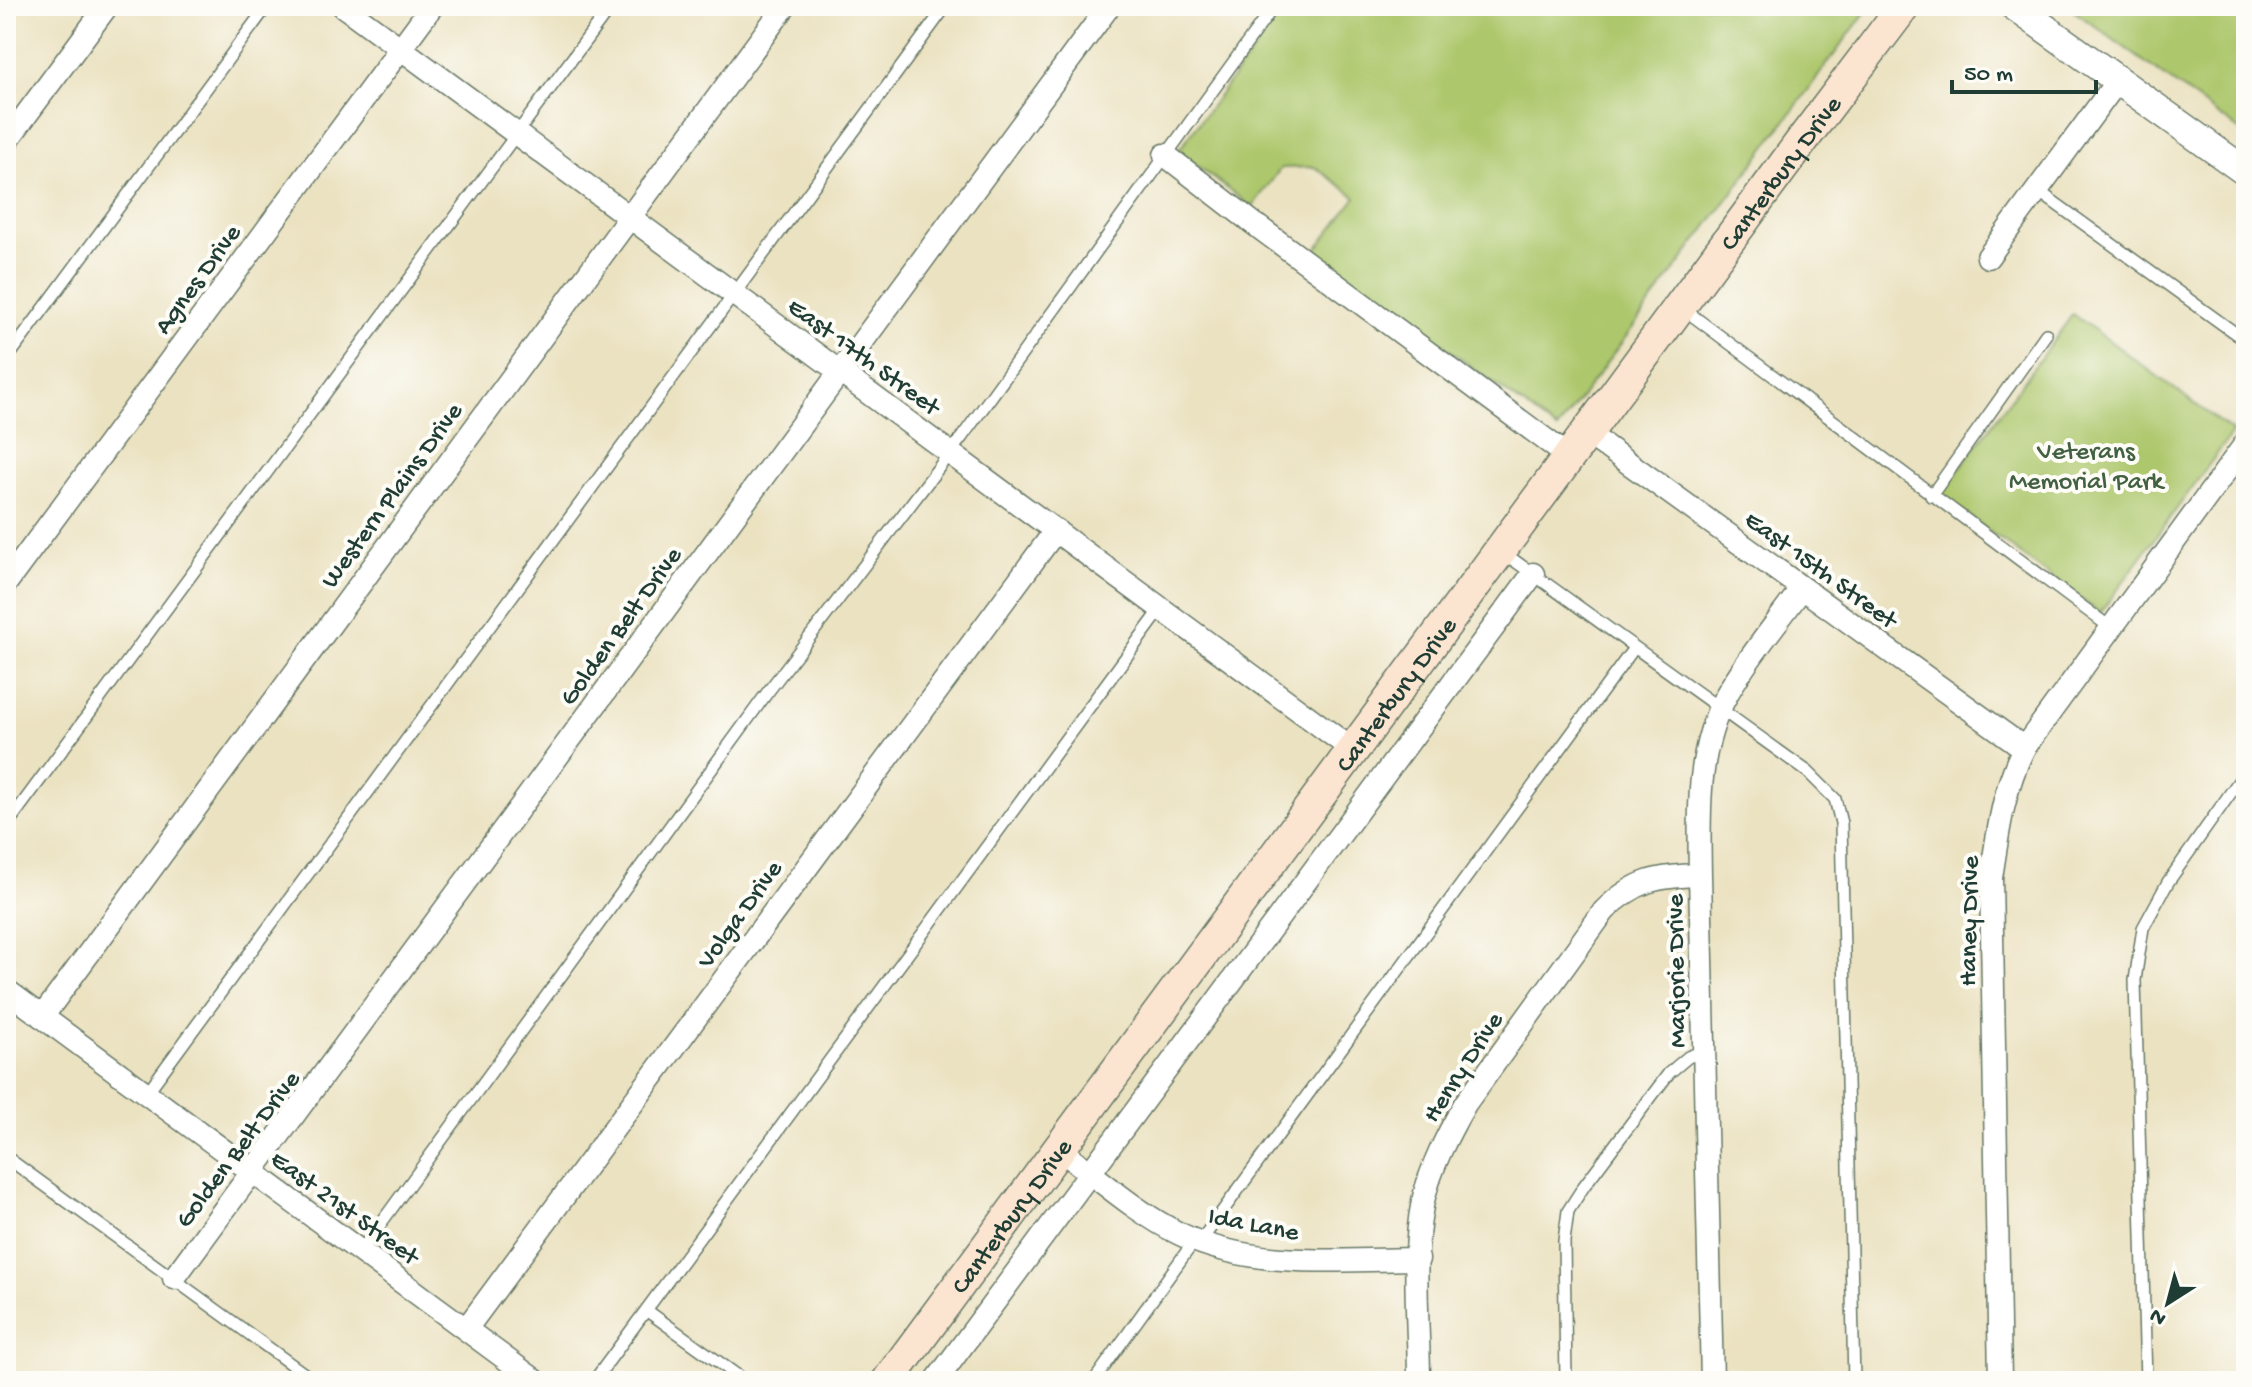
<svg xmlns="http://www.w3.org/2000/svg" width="2252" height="1387" viewBox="0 0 2252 1387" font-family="'Gochi Hand',sans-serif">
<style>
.green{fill:#adc76c;stroke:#668250;stroke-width:2}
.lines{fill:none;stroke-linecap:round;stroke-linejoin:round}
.service-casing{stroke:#667765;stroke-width:14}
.minor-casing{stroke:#667765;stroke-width:25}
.tertiary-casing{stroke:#667765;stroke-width:31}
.secondary-casing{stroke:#667765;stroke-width:35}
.service{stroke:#fff;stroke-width:11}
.minor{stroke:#fff;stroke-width:22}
.tertiary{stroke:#fff;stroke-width:28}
.secondary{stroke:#fce5d0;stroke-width:32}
.labels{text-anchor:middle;stroke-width:8;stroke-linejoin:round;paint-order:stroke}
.street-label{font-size:26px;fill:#1f3d34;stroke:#fdfcf7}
.park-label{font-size:26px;fill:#426042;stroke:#fdfcf7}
</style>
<rect width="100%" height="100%" fill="#fdfcf7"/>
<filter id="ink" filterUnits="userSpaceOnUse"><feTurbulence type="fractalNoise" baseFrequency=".0125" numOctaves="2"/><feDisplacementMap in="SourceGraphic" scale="16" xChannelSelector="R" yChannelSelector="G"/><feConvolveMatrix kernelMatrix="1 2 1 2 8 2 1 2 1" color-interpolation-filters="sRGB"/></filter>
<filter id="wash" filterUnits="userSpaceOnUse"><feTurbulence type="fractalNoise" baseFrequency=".006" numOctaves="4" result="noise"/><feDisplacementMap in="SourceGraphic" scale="32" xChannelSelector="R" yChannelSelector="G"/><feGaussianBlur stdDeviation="1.8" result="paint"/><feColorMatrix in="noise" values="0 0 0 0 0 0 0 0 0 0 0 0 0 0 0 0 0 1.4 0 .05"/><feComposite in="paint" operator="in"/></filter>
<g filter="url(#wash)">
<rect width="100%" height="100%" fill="#ebe2c1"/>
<!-- green -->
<path class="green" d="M 1286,6 L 1870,6 L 1557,430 L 1315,251 L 1356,197 L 1315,167 L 1281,168 L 1252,207 L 1178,151 Z
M 2067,6 L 2246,6 L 2246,135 Z
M 2073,314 L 2233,432 L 2100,613 L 1940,495 Z"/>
</g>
<g filter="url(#ink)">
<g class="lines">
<defs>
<path id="service" d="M 2037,190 L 2246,341
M 1681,307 L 2111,628
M 6,360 L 267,6
M 1931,496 L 2046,334
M 1501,551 L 1808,772 L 1835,799 L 1841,823 L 1854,1381
M 6,826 L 611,6
M 146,1094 L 946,6
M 6,1157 L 314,1381
M 1200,1242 L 1634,648
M 360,1252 L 767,693 L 962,437 L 1274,6
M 646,1310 L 745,1381
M 594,1381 L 1162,608
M 1094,1381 L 1195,1240
M 1566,1381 L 1564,1241 L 1568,1211 L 1584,1186 L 1669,1073 L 1688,1057 L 1704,1051
M 2146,1381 L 2135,980 L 2143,928 L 2168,882 L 2246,771"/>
<path id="minor" d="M 343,6 L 1353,750
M 6,142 L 107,6
M 1165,155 L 1253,223 L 1569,457
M 1988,257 L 2118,80
M 1587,433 L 2024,748
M 6,583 L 432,6
M 6,990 L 536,1381
M 42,1017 L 785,6
M 1059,1149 C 1097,1177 1138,1214 1180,1234 C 1252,1269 1340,1260 1418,1259
M 174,1278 L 1109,6
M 466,1329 L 1056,530
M 936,1381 L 1533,574
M 1419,1381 C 1419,1322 1411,1259 1423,1201 C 1431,1166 1448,1134 1465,1104 L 1604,911 C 1635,880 1657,876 1700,875
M 1712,1381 L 1700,875 C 1699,814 1696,749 1727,694 C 1748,657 1777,623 1802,588
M 2000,1381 L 1991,878 C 1998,833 2003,789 2024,748 L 2246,443"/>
<path id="tertiary" d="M 2014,6 L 2246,172"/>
<g id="secondary">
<path id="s1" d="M 888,1381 L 1804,138 L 1904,6"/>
</g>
</defs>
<!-- service casing -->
<use href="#service" class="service-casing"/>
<!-- minor casing -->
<use href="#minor" class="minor-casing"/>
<!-- tertiary casing -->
<use href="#tertiary" class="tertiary-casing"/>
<!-- secondary casing -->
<use href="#secondary" class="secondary-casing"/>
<!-- service -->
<use href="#service" class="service"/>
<!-- minor -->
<use href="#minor" class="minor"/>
<!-- tertiary -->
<use href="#tertiary" class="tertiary"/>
<!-- secondary -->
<use href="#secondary" class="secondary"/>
</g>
</g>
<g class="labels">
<!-- street labels -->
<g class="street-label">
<text dy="9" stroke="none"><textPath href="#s1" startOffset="1502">Canterbury Drive</textPath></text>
<text transform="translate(196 278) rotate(-54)" y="9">Agnes Drive</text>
<text transform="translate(865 355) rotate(36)" y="9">East 17th Street</text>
<text transform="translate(390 494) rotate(-54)" y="9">Western Plains Drive</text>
<text transform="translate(1822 568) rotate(36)" y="9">East 15th Street</text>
<text transform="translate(619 625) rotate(-54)" y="9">Golden Belt Drive</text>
<text dy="9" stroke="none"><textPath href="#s1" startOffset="854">Canterbury Drive</textPath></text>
<text transform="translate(738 913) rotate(-54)" y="9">Volga Drive</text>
<text transform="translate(1967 921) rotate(-89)" y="9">Haney Drive</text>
<text transform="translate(1674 971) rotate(-91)" y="9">Marjorie Drive</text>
<text transform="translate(1461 1066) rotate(-57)" y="9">Henry Drive</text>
<text transform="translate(236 1148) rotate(-53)" y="9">Golden Belt Drive</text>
<text transform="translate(346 1206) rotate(36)" y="9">East 21st Street</text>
<text dy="9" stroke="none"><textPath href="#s1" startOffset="206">Canterbury Drive</textPath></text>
<text transform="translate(1254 1222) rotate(11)" y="9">Ida Lane</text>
</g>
<!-- park labels -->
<g class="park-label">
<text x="2086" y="458">Veterans<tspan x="2086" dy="30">Memorial Park</tspan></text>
</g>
</g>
<!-- margin -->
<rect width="2252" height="1387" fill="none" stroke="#fdfcf7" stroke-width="32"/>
<!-- north arrow -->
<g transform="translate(2168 1303) rotate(216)" stroke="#fdfcf7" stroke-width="6" paint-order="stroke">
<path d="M0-6L14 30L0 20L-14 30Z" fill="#1f3d34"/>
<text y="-12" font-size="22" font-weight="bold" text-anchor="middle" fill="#1f3d34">N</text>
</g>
<!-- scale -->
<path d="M1952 80v12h144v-12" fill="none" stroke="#1f3d34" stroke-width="4"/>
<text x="1964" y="80" font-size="24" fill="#1f3d34" stroke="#fdfcf7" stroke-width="6" paint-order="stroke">50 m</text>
</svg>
